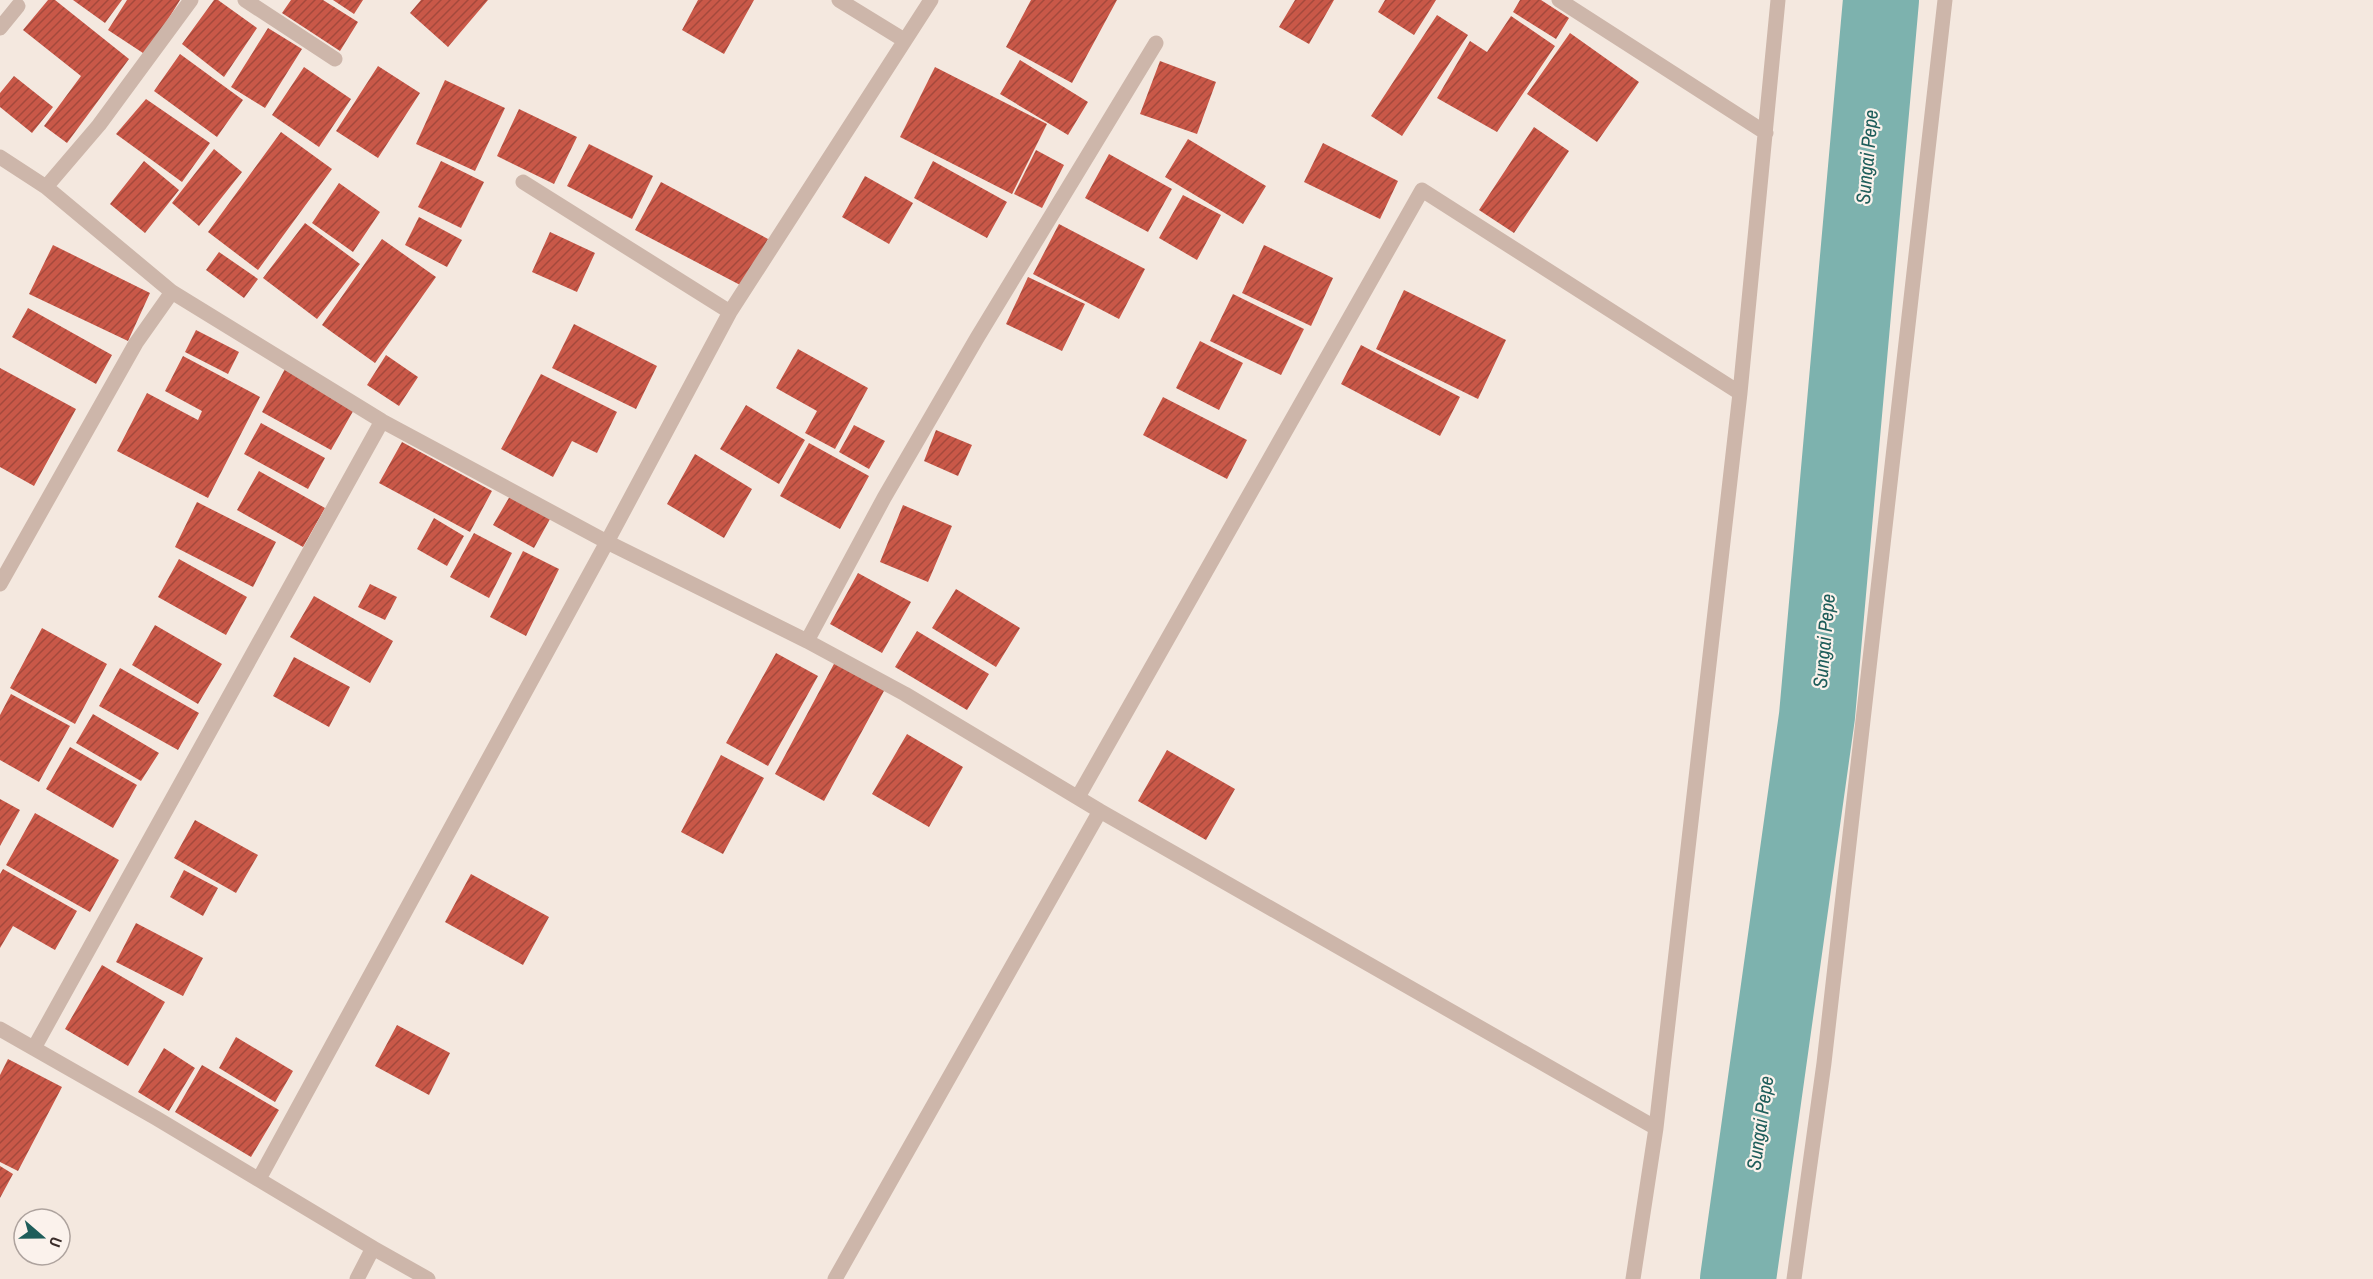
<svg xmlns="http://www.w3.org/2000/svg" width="2373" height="1279" viewBox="0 0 2373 1279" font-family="'Archivo Narrow',sans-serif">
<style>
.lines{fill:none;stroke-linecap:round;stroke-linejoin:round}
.river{stroke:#7db2ae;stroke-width:76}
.building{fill:url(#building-hatch)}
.lane{stroke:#cdb6aa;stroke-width:15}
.street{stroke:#cdb6aa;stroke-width:15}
.labels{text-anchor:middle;stroke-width:4.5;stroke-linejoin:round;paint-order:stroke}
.water-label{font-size:20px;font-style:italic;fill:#1e5d5a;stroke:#fbf2ec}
</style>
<defs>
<pattern id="building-hatch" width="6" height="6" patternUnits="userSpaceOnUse" patternTransform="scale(1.5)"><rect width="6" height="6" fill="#c95848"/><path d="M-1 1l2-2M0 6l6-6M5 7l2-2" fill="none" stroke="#a4493c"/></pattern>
</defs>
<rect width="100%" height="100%" fill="#f4e8df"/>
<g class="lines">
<!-- river -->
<path class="river" d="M 1738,1279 L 1817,716 L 1881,0"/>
</g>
<!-- building -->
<path class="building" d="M 48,0 L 55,0 L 129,59 L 67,143 L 44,126 L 81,76 L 23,30 Z
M 73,0 L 122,0 L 105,23 Z
M 127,0 L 180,0 L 146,55 L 108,30 Z
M 214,0 L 218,0 L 257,28 L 224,77 L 182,44 Z
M 291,0 L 323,0 L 358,22 L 340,51 L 282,13 Z
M 333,0 L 363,0 L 354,14 Z
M 421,0 L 488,0 L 448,47 L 410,13 Z
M 698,0 L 754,0 L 724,54 L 682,30 Z
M 1031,0 L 1117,0 L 1072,83 L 1006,47 Z
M 1295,0 L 1334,0 L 1309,44 L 1279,27 Z
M 1385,0 L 1436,0 L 1414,35 L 1378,12 Z
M 1520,0 L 1541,0 L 1569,18 L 1556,39 L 1513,12 Z
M 1437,15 L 1468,35 L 1402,136 L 1371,116 Z
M 1511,16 L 1555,46 L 1497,132 L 1437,98 L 1470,41 L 1487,52 Z
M 268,28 L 302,49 L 265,108 L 231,87 Z
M 1570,33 L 1639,82 L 1597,142 L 1527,94 Z
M 180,54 L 243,100 L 217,137 L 154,91 Z
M 1020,60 L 1088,102 L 1068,135 L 1000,94 Z
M 1160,61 L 1216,82 L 1197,134 L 1140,114 Z
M 378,66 L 420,93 L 378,158 L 336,131 Z
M 304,67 L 351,99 L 319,147 L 272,115 Z
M 935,67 L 1047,124 L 1012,194 L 900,137 Z
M 14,76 L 53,107 L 32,133 L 0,107 L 0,93 Z
M 445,80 L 505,108 L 475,171 L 416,144 Z
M 146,99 L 210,143 L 182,182 L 116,134 Z
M 519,109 L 577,137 L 554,184 L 497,156 Z
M 1534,127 L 1569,151 L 1514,233 L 1479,210 Z
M 281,132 L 332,169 L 258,270 L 208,232 Z
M 1188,139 L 1266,186 L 1243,224 L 1165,177 Z
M 1323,143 L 1398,181 L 1380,219 L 1304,182 Z
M 589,144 L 653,176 L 632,219 L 567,186 Z
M 214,149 L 242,172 L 199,226 L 172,203 Z
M 1036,150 L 1064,165 L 1042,208 L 1014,194 Z
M 1109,154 L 1172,189 L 1148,232 L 1085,198 Z
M 144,161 L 179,190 L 145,233 L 110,204 Z
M 441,161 L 484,182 L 461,228 L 418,207 Z
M 933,161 L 1007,202 L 987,238 L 914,198 Z
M 865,176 L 913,203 L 889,244 L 842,217 Z
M 661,182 L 768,239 L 744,287 L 635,230 Z
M 339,183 L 380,212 L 353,252 L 312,223 Z
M 1183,195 L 1221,215 L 1197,260 L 1159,238 Z
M 419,217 L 462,240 L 447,267 L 405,245 Z
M 305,223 L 360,264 L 317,319 L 263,278 Z
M 1059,224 L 1145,269 L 1119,319 L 1033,274 Z
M 550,232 L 595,253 L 577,292 L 532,272 Z
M 382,239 L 436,277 L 375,363 L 322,325 Z
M 53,245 L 150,293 L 128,341 L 29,294 Z
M 1264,245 L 1333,278 L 1311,326 L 1242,293 Z
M 219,252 L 258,279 L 244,298 L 206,270 Z
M 1028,277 L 1085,304 L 1062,351 L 1006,324 Z
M 1404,290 L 1506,340 L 1478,399 L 1376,349 Z
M 1233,294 L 1304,329 L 1281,375 L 1210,341 Z
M 28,308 L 112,355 L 96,384 L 12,337 Z
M 574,324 L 657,366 L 636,409 L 552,368 Z
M 196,330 L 239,352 L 228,374 L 185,352 Z
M 1200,341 L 1243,363 L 1219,410 L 1176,388 Z
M 1361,345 L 1460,397 L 1440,436 L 1341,384 Z
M 798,349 L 868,388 L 835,449 L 805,433 L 817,411 L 776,388 Z
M 386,355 L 418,377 L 399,406 L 367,385 Z
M 183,356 L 260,397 L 208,498 L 117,451 L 147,393 L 198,420 L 202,411 L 165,391 Z
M 286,367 L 356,406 L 331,450 L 262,412 Z
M 0,368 L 76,409 L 34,486 L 0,467 Z
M 541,374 L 617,412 L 597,453 L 572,441 L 553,477 L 501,449 Z
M 1163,397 L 1247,440 L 1227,479 L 1143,435 Z
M 746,405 L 805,440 L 779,484 L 720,449 Z
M 261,423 L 325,458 L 308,489 L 244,454 Z
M 854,425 L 885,441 L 869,469 L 839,452 Z
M 936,430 L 972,445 L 958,476 L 924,461 Z
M 402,442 L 492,491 L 470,532 L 379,483 Z
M 809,443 L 869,476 L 840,529 L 780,496 Z
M 695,454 L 752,489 L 724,538 L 667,504 Z
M 259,471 L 325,508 L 303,547 L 237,510 Z
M 510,496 L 550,519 L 534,548 L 493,525 Z
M 197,502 L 276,542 L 253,587 L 175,547 Z
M 903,505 L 952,526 L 928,582 L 880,562 Z
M 434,518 L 464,536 L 447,566 L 417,549 Z
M 474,533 L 512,553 L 489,598 L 450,577 Z
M 523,551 L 559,569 L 526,636 L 490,617 Z
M 179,559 L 247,597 L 226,635 L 158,597 Z
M 858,573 L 911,602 L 882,653 L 830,624 Z
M 370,584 L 397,597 L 385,620 L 358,607 Z
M 956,589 L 1020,628 L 996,667 L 932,628 Z
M 314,596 L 393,641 L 370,683 L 290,637 Z
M 155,625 L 222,664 L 198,704 L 132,665 Z
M 42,628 L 107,664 L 75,724 L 10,688 Z
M 917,631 L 989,674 L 967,710 L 895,667 Z
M 776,653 L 818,676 L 768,766 L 726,743 Z
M 294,657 L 350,687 L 329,727 L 273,696 Z
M 835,662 L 885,689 L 824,801 L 775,774 Z
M 120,668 L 199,713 L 178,750 L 99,706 Z
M 11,694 L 70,726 L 39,782 L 0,760 L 0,715 Z
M 93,714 L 159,753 L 141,781 L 76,743 Z
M 907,734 L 963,767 L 929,827 L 872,794 Z
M 70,747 L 137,785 L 113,828 L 46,789 Z
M 1167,750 L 1235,789 L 1206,840 L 1138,801 Z
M 721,755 L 764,778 L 723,854 L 681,832 Z
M 0,799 L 20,810 L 0,846 Z
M 35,813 L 119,860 L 90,912 L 6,865 Z
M 195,820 L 258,855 L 236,893 L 174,858 Z
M 3,869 L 77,911 L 55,950 L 13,926 L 0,948 L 0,874 Z
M 184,870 L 218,888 L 203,916 L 170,897 Z
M 471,874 L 549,917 L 523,965 L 445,922 Z
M 136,923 L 203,958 L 183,996 L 116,962 Z
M 102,965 L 165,1002 L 128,1066 L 65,1029 Z
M 397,1025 L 450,1053 L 429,1095 L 375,1066 Z
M 236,1037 L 293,1071 L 275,1102 L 219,1068 Z
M 164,1048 L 195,1068 L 169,1111 L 138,1092 Z
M 8,1059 L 62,1087 L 18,1171 L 0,1162 L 0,1075 Z
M 202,1065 L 279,1110 L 251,1157 L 175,1112 Z
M 0,1166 L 13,1174 L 0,1198 Z"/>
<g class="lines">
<!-- lane -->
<path class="lane" d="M 0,28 L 18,6
M 1794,1279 L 1824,1063 L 1945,0"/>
<!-- street -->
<path class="street" d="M 245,0 L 335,59
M 839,0 L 904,40
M 1559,0 L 1766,133
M 1156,43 L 977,338 L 884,498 L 807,641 L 905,694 L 1100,811 L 1656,1128
M 0,157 L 46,187 L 172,292 L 382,421 L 607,542 L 730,312 L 931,0
M 523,182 L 730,312
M 46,187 L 99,125 L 191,0
M 0,584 L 136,343 L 172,292
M 1078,797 L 1422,190 L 1740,393
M 0,1029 L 156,1118 L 373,1248 L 357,1279
M 34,1048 L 382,421
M 259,1179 L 607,542 L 807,641
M 373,1248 L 428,1279
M 835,1279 L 1100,811
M 1633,1279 L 1656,1128 L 1740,393 L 1778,0"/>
</g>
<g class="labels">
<!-- water labels -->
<g class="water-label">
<text transform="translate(1867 157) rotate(-85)" y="7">Sungai Pepe</text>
<text transform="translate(1824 641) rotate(-85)" y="7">Sungai Pepe</text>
<text transform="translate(1760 1123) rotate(-82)" y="7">Sungai Pepe</text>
</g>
</g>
<!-- north arrow -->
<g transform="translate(42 1237) rotate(110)"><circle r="28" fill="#fbf2ec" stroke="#aea39e" stroke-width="1.5"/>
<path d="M0-4.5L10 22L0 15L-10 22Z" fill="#1e5d5a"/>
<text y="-9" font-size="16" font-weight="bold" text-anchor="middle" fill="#3a2d2a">U</text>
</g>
</svg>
